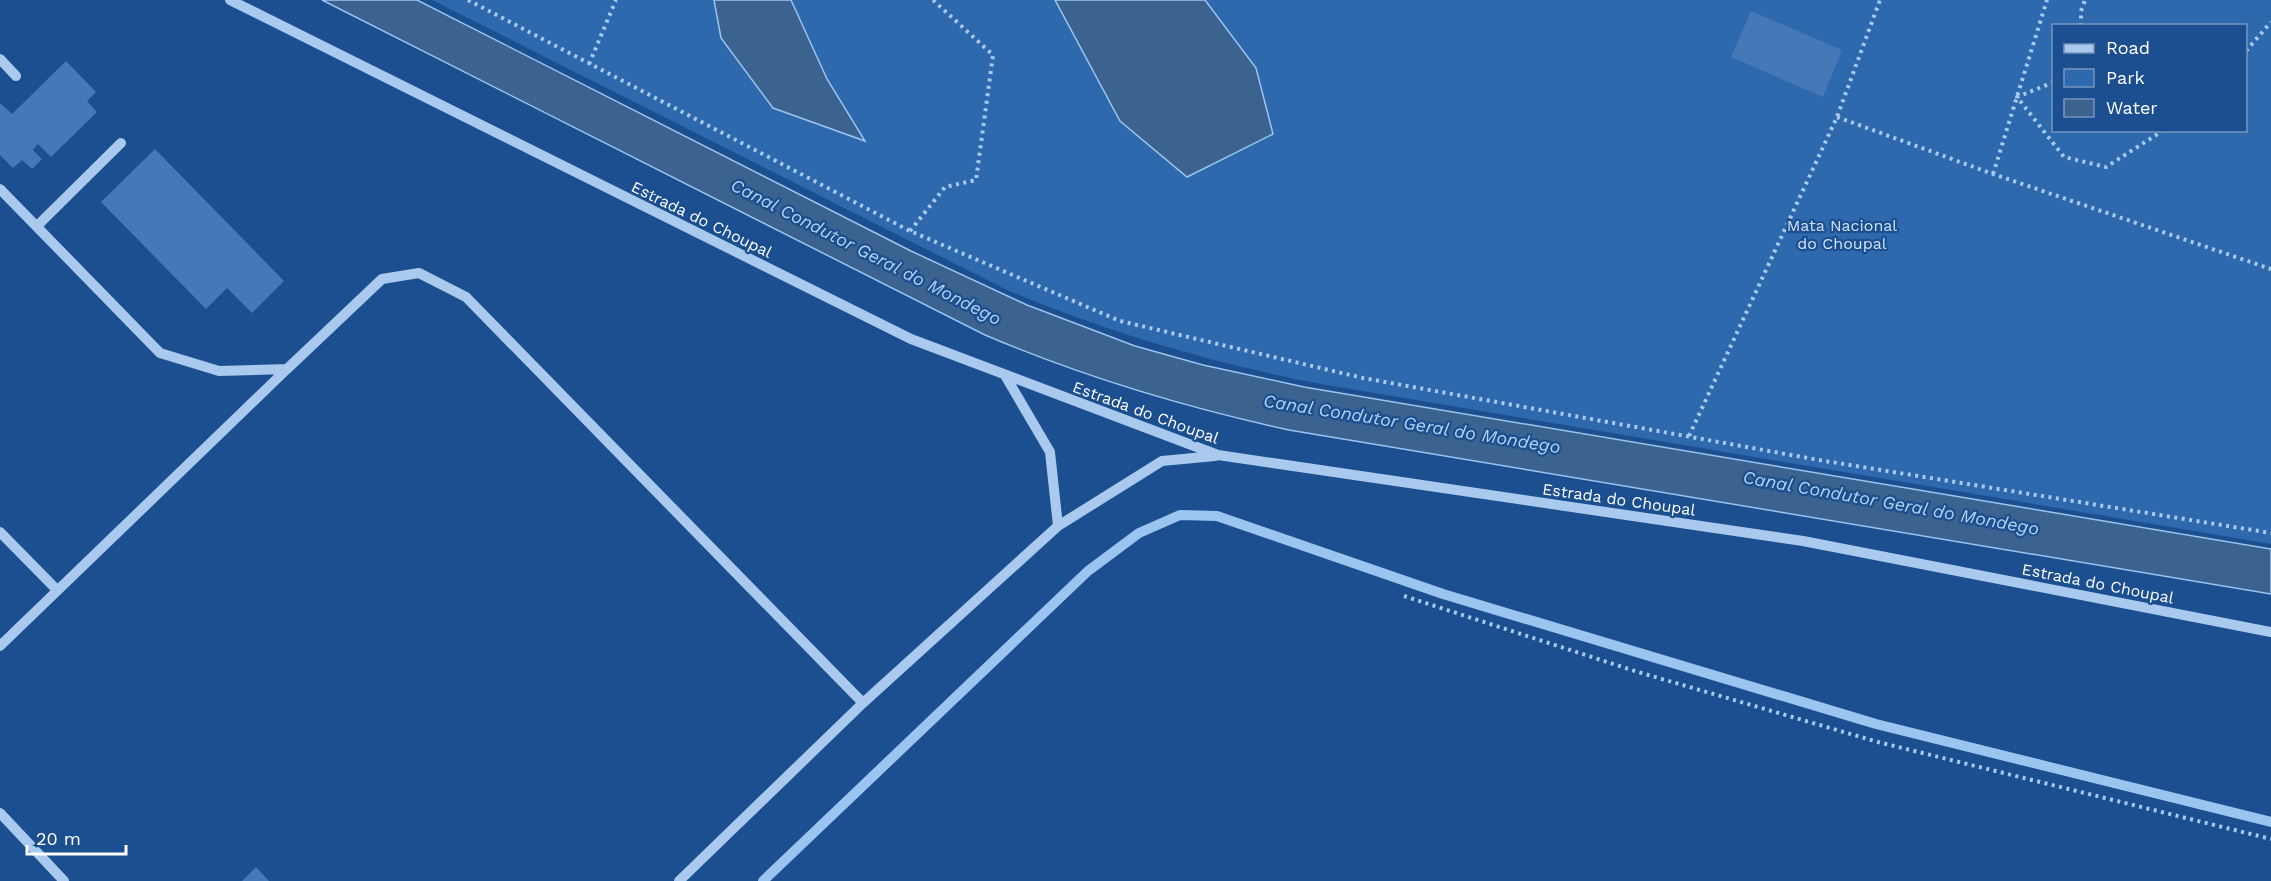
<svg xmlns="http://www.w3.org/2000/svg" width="2271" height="881" viewBox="0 0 2271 881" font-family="'Work Sans',sans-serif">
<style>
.green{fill:#2e69ad;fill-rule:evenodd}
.water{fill:#3c6290;stroke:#9cc4f0;stroke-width:1.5}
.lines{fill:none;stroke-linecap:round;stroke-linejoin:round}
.stream{stroke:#9cc4f0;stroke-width:10}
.building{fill:#4478b7}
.path{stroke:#a9c9ee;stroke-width:4;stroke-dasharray:3 4.5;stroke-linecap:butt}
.minor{stroke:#a9c9ee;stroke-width:10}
.labels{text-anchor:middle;stroke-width:4.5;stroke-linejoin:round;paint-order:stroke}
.street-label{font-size:16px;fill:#fff;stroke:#1b4f8f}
.park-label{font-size:16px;fill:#cfe3fa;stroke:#1b4f8f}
.water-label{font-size:18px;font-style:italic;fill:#b5d3f5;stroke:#1b4f8f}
</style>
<rect width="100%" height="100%" fill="#1b4f8f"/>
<!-- green -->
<path class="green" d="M 432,0 L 2271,0 L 2271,544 L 1321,384 C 1212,363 1109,333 1007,290 ZM 2054,26 L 2246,26 L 2246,130 L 2054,130 Z"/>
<!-- water -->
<path class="water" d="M 322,0 L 417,0 L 911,251 L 1027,305 L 1135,346 L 1203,365 L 1304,387 L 2271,549 L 2271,594 L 1289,430 C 1184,407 1084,377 985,335 Z
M 714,0 L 791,0 L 827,79 L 865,141 L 773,108 L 721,38 Z
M 1055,0 L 1205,0 L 1256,68 L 1273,134 L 1187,177 L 1120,121 Z"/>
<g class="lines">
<!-- stream -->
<path class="stream" d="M 763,881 L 1088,571 L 1139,533 L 1180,515 L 1217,516 L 1443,594 L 1876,724 L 2271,822"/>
</g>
<!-- building -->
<path class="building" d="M 1751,11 L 1842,50 L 1823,97 L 1731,57 Z
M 66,61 L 96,92 L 87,101 L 97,112 L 51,157 L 38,144 L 33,150 L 42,159 L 32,169 L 22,160 L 13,168 L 0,155 L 0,103 L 12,114 Z
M 155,149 L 284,281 L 252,313 L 227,288 L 206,309 L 101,202 Z
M 256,867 L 269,881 L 242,881 Z"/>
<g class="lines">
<!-- path -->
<path class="path" d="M 468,0 L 910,231 L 1120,321 L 1363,378 L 1819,460 L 2271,533
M 2081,26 L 2081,11 L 2085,0
M 2246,51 L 2271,22
M 589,64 L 616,0
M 2054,82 L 2017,97 L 2064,157 L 2106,167 L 2164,130
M 1837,117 L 1993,174 L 2271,269
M 1993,174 L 2047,0
M 910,231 L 945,187 L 976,180 L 993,55 L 933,0
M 1689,436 L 1837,117 L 1880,0
M 1404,596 L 1638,672 L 1878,742 L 2271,839"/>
<!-- minor -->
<path class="minor" d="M 230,0 L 911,339 L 1218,455 L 1803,541 L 2271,632
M 0,59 L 16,76
M 0,189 L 160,353 L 219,371 L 287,369 L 382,279 L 419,273 L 466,297 L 863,703
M 37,226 L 121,143
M 1006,377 L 1050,452 L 1058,526 L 1162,461 L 1215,456
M 0,532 L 57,590
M 0,646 L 287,369
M 0,813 L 64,881
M 679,881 L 863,703 L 1058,526"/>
</g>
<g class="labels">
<!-- street labels -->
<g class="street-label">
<text transform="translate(702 219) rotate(26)" y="6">Estrada do Choupal</text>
<text transform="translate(1146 412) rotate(20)" y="6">Estrada do Choupal</text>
<text transform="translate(1619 499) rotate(8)" y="6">Estrada do Choupal</text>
<text transform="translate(2098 583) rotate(11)" y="6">Estrada do Choupal</text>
</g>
<!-- park labels -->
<g class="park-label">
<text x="1842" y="231">Mata Nacional<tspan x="1842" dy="18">do Choupal</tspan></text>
</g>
<!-- water labels -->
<g class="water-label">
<text transform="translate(866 252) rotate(27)" y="6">Canal Condutor Geral do Mondego</text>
<text transform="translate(1412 424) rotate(9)" y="6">Canal Condutor Geral do Mondego</text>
<text transform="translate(1891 503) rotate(10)" y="6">Canal Condutor Geral do Mondego</text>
</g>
</g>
<!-- legend -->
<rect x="2052" y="24" width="195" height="108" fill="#1b4f8f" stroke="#7695bc" stroke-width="1.5"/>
<rect x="2064" y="44" width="30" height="9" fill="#a9c9ee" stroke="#7695bc" stroke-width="1.5"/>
<text x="2106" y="54" font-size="18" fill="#ffffff">Road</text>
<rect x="2064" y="69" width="30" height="18" fill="#2e69ad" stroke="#7695bc" stroke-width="1.5"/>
<text x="2106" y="84" font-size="18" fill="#ffffff">Park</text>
<rect x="2064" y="99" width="30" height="18" fill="#3c6290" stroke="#7695bc" stroke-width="1.5"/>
<text x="2106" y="114" font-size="18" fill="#ffffff">Water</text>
<!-- scale -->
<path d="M27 845v9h99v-9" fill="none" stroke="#ffffff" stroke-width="3"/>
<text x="36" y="845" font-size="18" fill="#ffffff" stroke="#1b4f8f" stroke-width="4.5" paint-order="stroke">20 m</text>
</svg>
